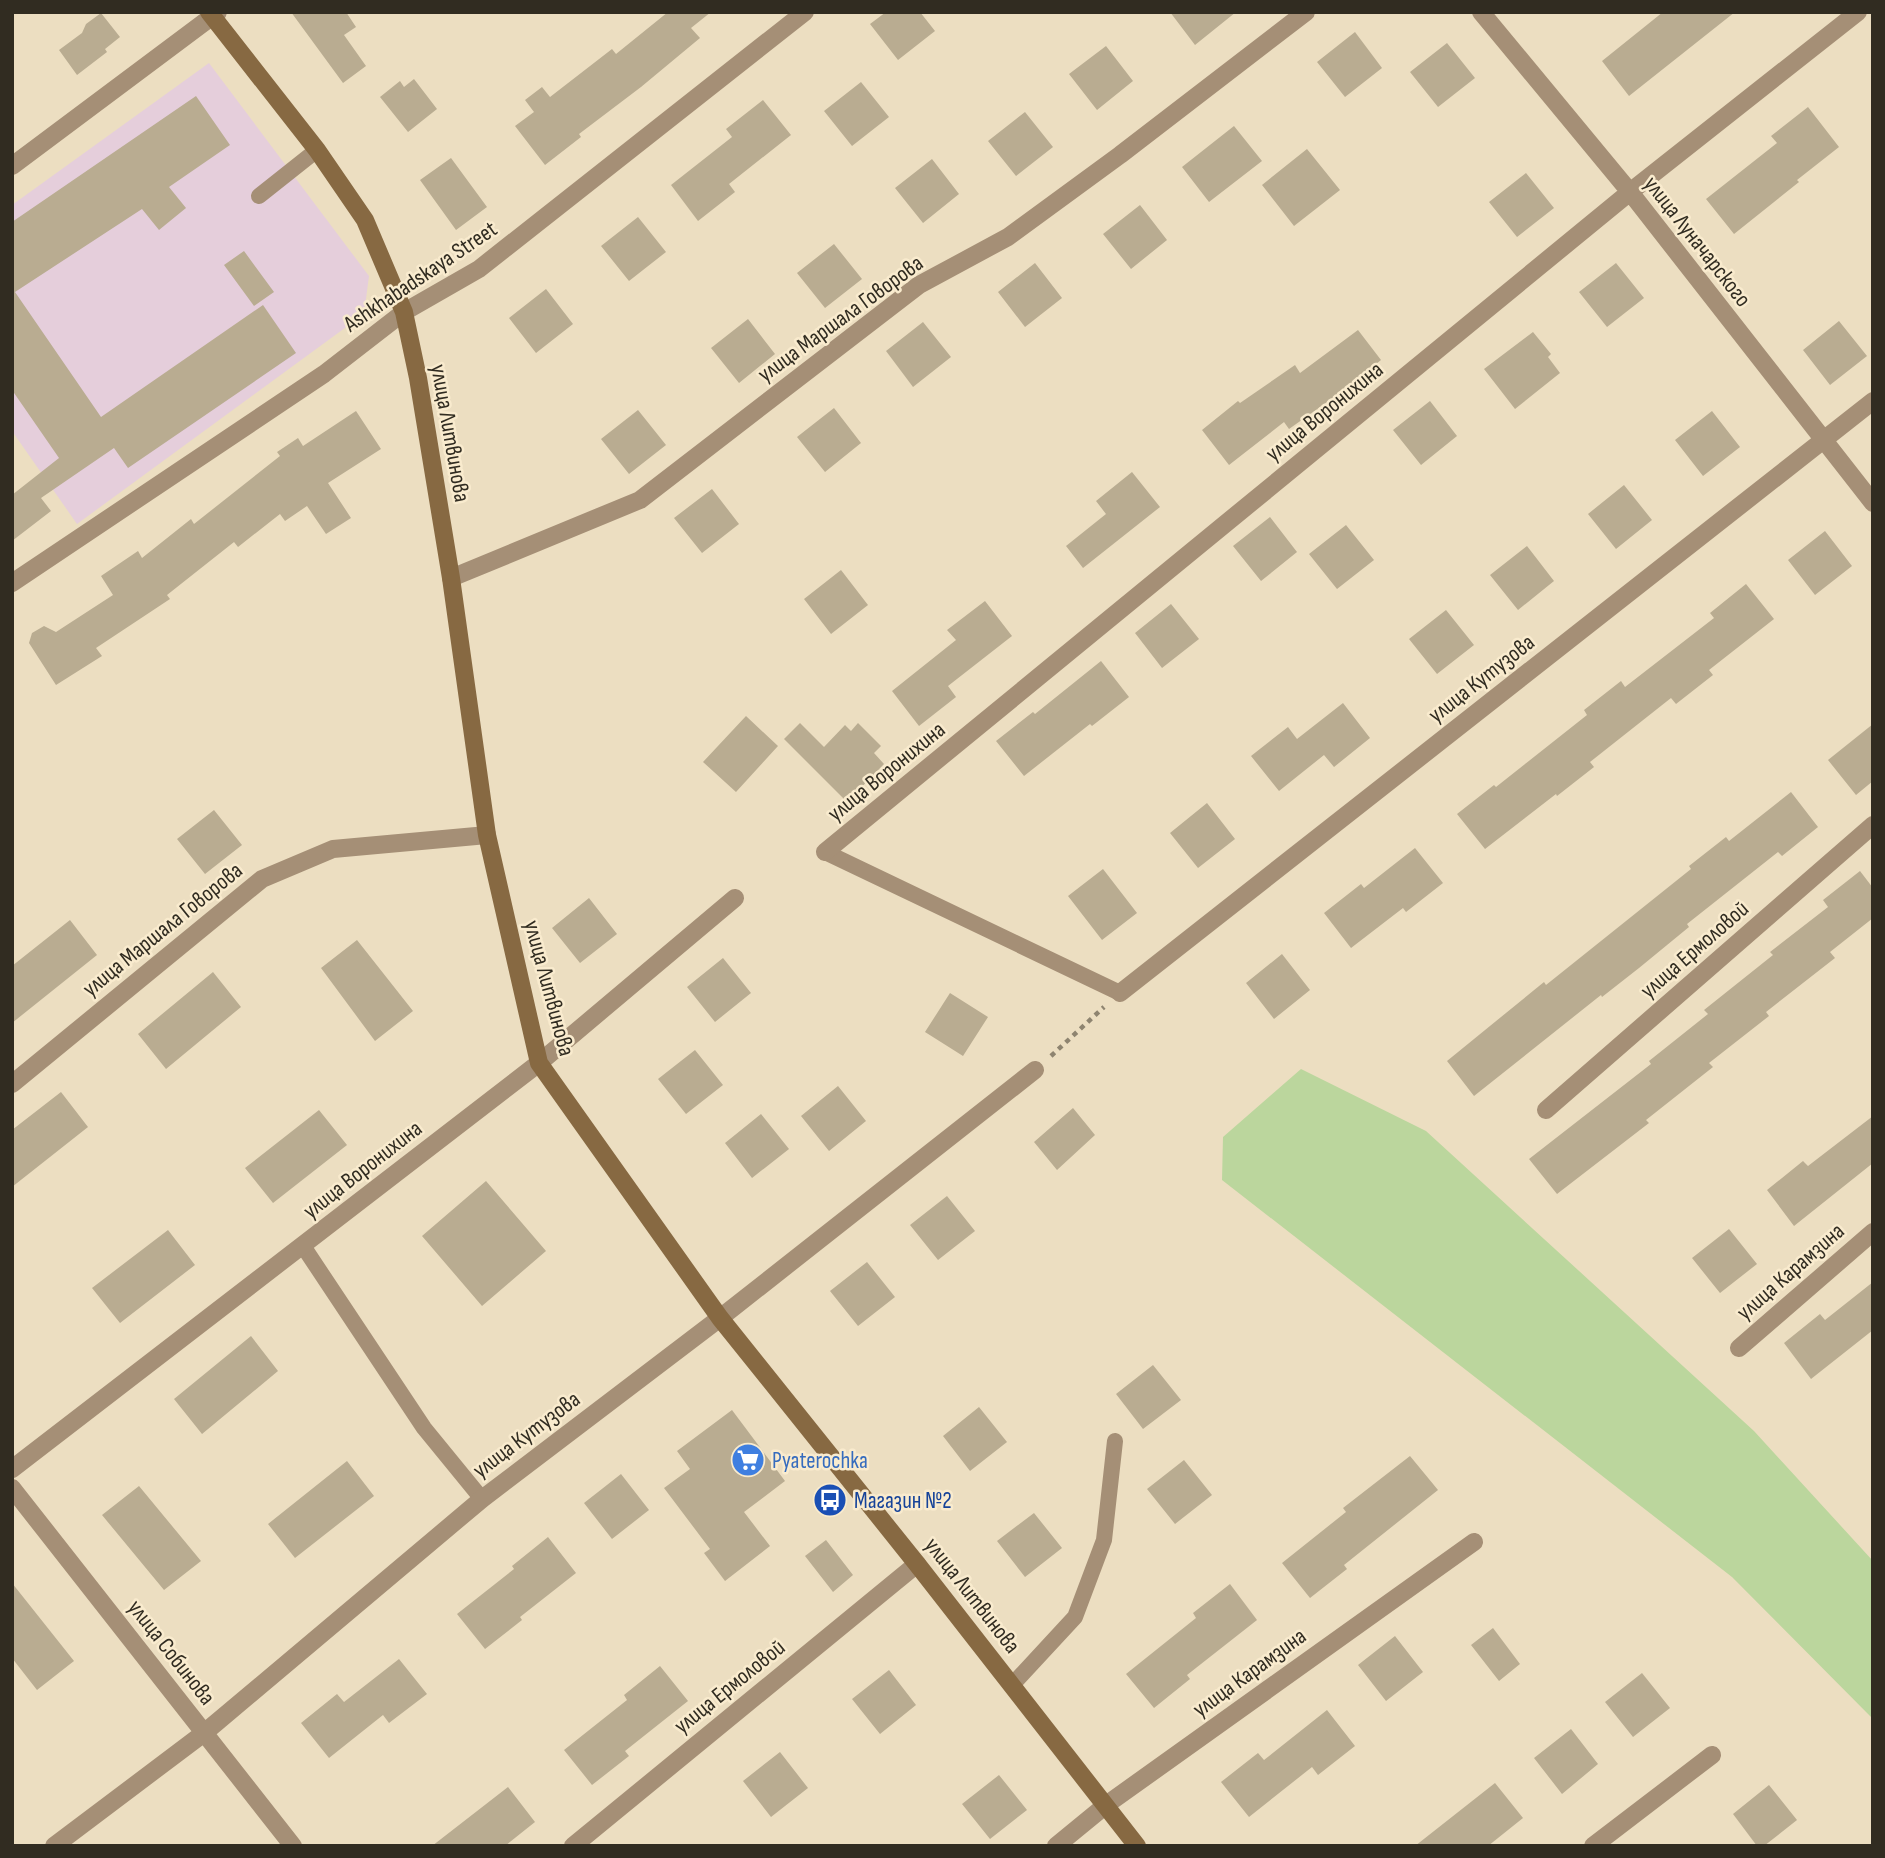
<svg xmlns="http://www.w3.org/2000/svg" width="1885" height="1858" viewBox="0 0 1885 1858" font-family="'Sofia Sans Condensed',sans-serif">
<style>
.industrial{fill:#e5cedb}
.green{fill:#bbd69d}
.building{fill:#b9ac91}
.lines{fill:none;stroke-linecap:round;stroke-linejoin:round}
.path{stroke:#8e8470;stroke-width:4.5;stroke-dasharray:5 5;stroke-linecap:butt}
.lane{stroke:#a58f76;stroke-width:16}
.street{stroke:#a58f76;stroke-width:18}
.secondary{stroke:#876942;stroke-width:18}
.labels{text-anchor:middle;stroke-width:5;stroke-linejoin:round;paint-order:stroke}
.street-label{font-size:23px;fill:#312c21;stroke:#f9ebce}
.shop-label{font-size:23px;fill:#366cbe;stroke:#f9ebce;text-anchor:start}
.transit-label{font-size:23px;fill:#164399;stroke:#f9ebce;text-anchor:start}
</style>
<rect width="100%" height="100%" fill="#ecdec1"/>
<!-- industrial -->
<path class="industrial" d="M 209,63 L 369,276 L 364,314 L 77,524 L 12,431 L 12,205 Z"/>
<!-- green -->
<path class="green" d="M 1301,1069 L 1426,1131 L 1754,1431 L 1873,1561 L 1873,1719 L 1732,1577 L 1222,1180 L 1223,1137 Z"/>
<!-- building -->
<path class="building" d="M 291,12 L 346,12 L 356,27 L 344,35 L 366,66 L 343,83 Z
M 668,12 L 711,12 L 691,28 L 700,38 L 641,87 L 579,134 L 581,137 L 545,165 L 515,126 L 534,112 L 525,100 L 542,87 L 550,97 L 612,49 L 616,54 Z
M 886,12 L 920,12 L 935,31 L 898,60 L 870,24 Z
M 1170,12 L 1236,12 L 1195,45 Z
M 1663,12 L 1735,12 L 1629,96 L 1602,61 Z
M 101,13 L 120,37 L 105,49 L 107,52 L 77,75 L 59,50 L 82,33 L 86,24 Z
M 1355,32 L 1382,68 L 1345,97 L 1317,62 Z
M 1447,43 L 1475,78 L 1438,107 L 1410,72 Z
M 1106,46 L 1133,81 L 1097,110 L 1069,74 Z
M 414,79 L 437,109 L 408,132 L 380,97 L 400,81 L 404,87 Z
M 861,82 L 889,117 L 852,146 L 824,111 Z
M 196,96 L 230,145 L 169,187 L 186,208 L 159,230 L 142,209 L 15,292 L 101,417 L 263,305 L 296,353 L 128,468 L 114,448 L 41,498 L 51,511 L 12,541 L 12,495 L 59,458 L 12,390 L 12,222 Z
M 763,100 L 791,135 L 729,184 L 735,192 L 698,221 L 671,185 L 732,137 L 726,129 Z
M 1808,107 L 1839,147 L 1797,180 L 1799,182 L 1734,234 L 1706,199 L 1777,143 L 1771,136 Z
M 1025,112 L 1053,147 L 1016,176 L 988,141 Z
M 1234,126 L 1262,161 L 1209,202 L 1182,167 Z
M 1307,149 L 1340,190 L 1294,226 L 1262,185 Z
M 451,158 L 487,207 L 456,230 L 420,180 Z
M 932,159 L 959,194 L 923,223 L 895,188 Z
M 1526,173 L 1554,208 L 1517,237 L 1489,202 Z
M 1140,205 L 1167,240 L 1131,269 L 1103,234 Z
M 638,217 L 666,252 L 629,281 L 601,246 Z
M 834,244 L 862,279 L 825,308 L 797,273 Z
M 244,251 L 274,292 L 254,306 L 224,265 Z
M 1035,263 L 1062,298 L 1025,327 L 998,292 Z
M 1616,263 L 1644,298 L 1607,327 L 1579,292 Z
M 546,289 L 573,324 L 536,353 L 509,318 Z
M 748,319 L 775,354 L 739,383 L 711,348 Z
M 1839,321 L 1867,356 L 1830,385 L 1803,350 Z
M 923,322 L 951,357 L 913,387 L 886,351 Z
M 1358,330 L 1381,360 L 1337,395 L 1289,429 L 1284,422 L 1229,465 L 1202,430 L 1238,401 L 1240,403 L 1295,365 L 1300,373 Z
M 1533,332 L 1551,354 L 1548,357 L 1560,373 L 1515,409 L 1484,369 Z
M 1430,401 L 1457,436 L 1421,465 L 1393,430 Z
M 834,408 L 861,443 L 825,472 L 797,437 Z
M 638,410 L 666,445 L 629,474 L 601,439 Z
M 356,411 L 381,449 L 328,483 L 351,518 L 326,534 L 307,506 L 285,521 L 280,514 L 238,547 L 234,542 L 167,595 L 170,599 L 96,648 L 102,656 L 56,685 L 29,643 L 32,633 L 44,626 L 56,632 L 113,595 L 101,576 L 138,551 L 142,558 L 191,519 L 194,524 L 280,456 L 277,452 L 298,438 L 303,446 Z
M 1712,411 L 1740,447 L 1703,476 L 1675,440 Z
M 1132,472 L 1160,507 L 1083,568 L 1066,546 L 1106,514 L 1096,501 Z
M 1624,485 L 1652,520 L 1616,549 L 1588,514 Z
M 712,489 L 739,524 L 702,553 L 674,518 Z
M 1270,517 L 1297,552 L 1261,581 L 1233,546 Z
M 1346,525 L 1374,560 L 1337,589 L 1309,554 Z
M 1825,531 L 1852,566 L 1815,595 L 1788,560 Z
M 1527,546 L 1554,581 L 1518,610 L 1490,575 Z
M 841,570 L 868,605 L 831,634 L 804,599 Z
M 1746,584 L 1774,619 L 1709,670 L 1713,675 L 1676,704 L 1671,698 L 1590,762 L 1594,767 L 1557,796 L 1556,794 L 1485,849 L 1457,814 L 1494,785 L 1496,787 L 1587,715 L 1584,710 L 1621,681 L 1625,687 L 1714,618 L 1710,613 Z
M 985,601 L 1012,636 L 948,686 L 956,697 L 919,726 L 892,691 L 956,640 L 947,630 Z
M 1171,604 L 1199,639 L 1162,668 L 1135,633 Z
M 1446,610 L 1474,645 L 1437,674 L 1409,639 Z
M 1101,661 L 1129,697 L 1092,726 L 1090,724 L 1024,776 L 996,741 L 1033,712 L 1035,714 Z
M 1343,703 L 1370,738 L 1334,767 L 1324,755 L 1279,791 L 1251,756 L 1288,727 L 1297,739 Z
M 746,716 L 778,746 L 736,792 L 703,762 Z
M 800,723 L 824,747 L 845,725 L 851,731 L 858,723 L 881,746 L 874,753 L 884,764 L 847,802 L 784,739 Z
M 1873,724 L 1873,781 L 1856,795 L 1828,760 Z
M 1791,792 L 1818,827 L 1782,856 L 1778,852 L 1687,924 L 1689,927 L 1639,968 L 1602,997 L 1601,995 L 1474,1096 L 1447,1061 L 1544,982 L 1546,985 L 1691,869 L 1689,866 L 1726,837 L 1729,841 Z
M 1207,803 L 1235,839 L 1198,868 L 1170,833 Z
M 214,810 L 242,845 L 205,874 L 177,839 Z
M 1415,848 L 1443,883 L 1406,912 L 1403,908 L 1351,948 L 1324,913 L 1361,884 L 1364,888 Z
M 1103,869 L 1137,913 L 1102,940 L 1068,896 Z
M 1860,871 L 1873,888 L 1873,918 L 1830,952 L 1835,958 L 1766,1012 L 1769,1016 L 1709,1063 L 1713,1067 L 1646,1120 L 1649,1123 L 1557,1194 L 1529,1159 L 1651,1064 L 1649,1061 L 1708,1014 L 1704,1010 L 1773,955 L 1770,952 L 1828,907 L 1823,900 Z
M 589,898 L 617,934 L 580,963 L 552,928 Z
M 70,920 L 97,955 L 12,1023 L 12,966 Z
M 357,940 L 413,1011 L 375,1041 L 321,968 Z
M 1282,954 L 1310,990 L 1274,1019 L 1246,983 Z
M 723,958 L 751,993 L 715,1022 L 687,987 Z
M 213,972 L 241,1007 L 166,1069 L 138,1034 Z
M 950,993 L 988,1017 L 963,1056 L 925,1032 Z
M 695,1050 L 723,1085 L 686,1114 L 658,1079 Z
M 838,1086 L 866,1121 L 829,1151 L 801,1116 Z
M 61,1092 L 88,1127 L 12,1187 L 12,1130 Z
M 1073,1108 L 1095,1135 L 1057,1170 L 1034,1142 Z
M 319,1110 L 347,1145 L 273,1203 L 245,1168 Z
M 761,1114 L 789,1149 L 752,1178 L 725,1143 Z
M 1873,1116 L 1873,1163 L 1794,1226 L 1767,1190 L 1803,1161 L 1808,1166 Z
M 486,1181 L 546,1251 L 482,1306 L 422,1236 Z
M 947,1196 L 975,1231 L 938,1260 L 910,1225 Z
M 1729,1229 L 1757,1264 L 1720,1293 L 1692,1258 Z
M 168,1230 L 195,1265 L 120,1323 L 92,1288 Z
M 867,1262 L 895,1297 L 858,1326 L 830,1291 Z
M 1873,1282 L 1873,1330 L 1811,1379 L 1784,1343 L 1820,1314 L 1825,1320 Z
M 251,1336 L 278,1371 L 202,1434 L 174,1399 Z
M 1153,1365 L 1181,1400 L 1143,1429 L 1116,1394 Z
M 979,1407 L 1007,1442 L 970,1471 L 943,1436 Z
M 732,1410 L 785,1481 L 744,1512 L 770,1546 L 725,1581 L 704,1553 L 710,1549 L 664,1488 L 690,1469 L 677,1451 Z
M 1410,1456 L 1438,1490 L 1344,1565 L 1347,1569 L 1310,1598 L 1282,1563 L 1346,1512 L 1343,1508 Z
M 1184,1460 L 1212,1495 L 1175,1524 L 1147,1489 Z
M 347,1461 L 374,1496 L 295,1558 L 268,1524 Z
M 621,1474 L 649,1510 L 612,1539 L 584,1503 Z
M 139,1486 L 201,1561 L 164,1590 L 102,1515 Z
M 1034,1513 L 1062,1548 L 1025,1577 L 997,1541 Z
M 548,1537 L 576,1573 L 520,1617 L 522,1620 L 485,1649 L 457,1614 L 514,1569 L 512,1566 Z
M 826,1540 L 853,1575 L 833,1592 L 805,1556 Z
M 12,1583 L 74,1661 L 37,1690 L 12,1658 Z
M 1230,1584 L 1257,1620 L 1187,1675 L 1190,1679 L 1154,1708 L 1126,1674 L 1196,1618 L 1193,1613 Z
M 1493,1628 L 1520,1664 L 1499,1681 L 1471,1645 Z
M 1395,1636 L 1423,1672 L 1386,1701 L 1358,1665 Z
M 399,1659 L 427,1694 L 389,1723 L 383,1715 L 329,1758 L 301,1723 L 337,1694 L 344,1702 Z
M 660,1666 L 688,1701 L 625,1751 L 629,1756 L 592,1785 L 564,1750 L 627,1700 L 624,1695 Z
M 889,1670 L 916,1705 L 880,1734 L 852,1699 Z
M 1642,1673 L 1670,1708 L 1633,1737 L 1605,1702 Z
M 1327,1710 L 1355,1746 L 1318,1775 L 1312,1767 L 1249,1817 L 1221,1782 L 1258,1753 L 1264,1760 Z
M 1571,1729 L 1598,1764 L 1562,1794 L 1534,1758 Z
M 780,1752 L 808,1788 L 771,1817 L 743,1781 Z
M 999,1775 L 1027,1810 L 990,1839 L 962,1804 Z
M 1495,1783 L 1523,1818 L 1488,1846 L 1415,1846 Z
M 1769,1785 L 1797,1820 L 1764,1846 L 1757,1846 L 1733,1814 Z
M 508,1787 L 535,1822 L 505,1846 L 432,1846 Z"/>
<g class="lines">
<!-- path -->
<path class="path" d="M 1051,1056 L 1104,1007"/>
<!-- lane -->
<path class="lane" d="M 259,196 L 317,150
M 825,852 L 1120,993
M 303,1246 L 424,1428 L 482,1499
M 1012,1685 L 1075,1617 L 1104,1540 L 1115,1441"/>
<!-- street -->
<path class="street" d="M 1481,12 L 1630,192 L 1873,503
M 12,166 L 218,12
M 451,578 L 640,500 L 919,285 L 1008,237 L 1120,155 L 1306,12
M 12,583 L 324,374 L 404,312 L 479,269 L 805,12
M 825,852 L 1630,192 L 1858,12
M 1120,993 L 1873,401
M 12,1084 L 262,879 L 333,849 L 487,835
M 1546,1110 L 1873,825
M 1739,1348 L 1873,1232
M 12,1469 L 539,1063 L 735,898
M 12,1488 L 293,1846
M 54,1846 L 204,1733 L 482,1499 L 720,1318 L 1035,1070
M 573,1846 L 917,1564
M 1056,1846 L 1106,1805 L 1474,1542
M 1593,1846 L 1712,1755"/>
<!-- secondary -->
<path class="secondary" d="M 209,12 L 317,150 L 365,220 L 404,312 L 418,378 L 451,578 L 487,835 L 539,1063 L 720,1318 L 917,1564 L 1137,1846"/>
</g>
<!-- icons -->
<defs>
<symbol id="supermarket-disc" viewBox="-11 -11 22 22"><circle r="9.5" fill="#3f7fe0" stroke="#f9ebce"/><path d="M-6-5.5h2.5l.6 2H6L4.5 2H-2.5L-4.4-4H-6ZM-1.5 3.2a1.3 1.3 0 1 0 .1 0ZM3 3.2a1.3 1.3 0 1 0 .1 0Z" fill="#fff"/></symbol>
<symbol id="bus-disc" viewBox="-11 -11 22 22"><circle r="9.5" fill="#1a4fb4" stroke="#f9ebce"/><path d="M-5-6H5V4H4V6H2V4H-2V6H-4V4H-5ZM-3.5-4V0h7V-4ZM-3.5 1.2v1.5H-2V1.2ZM2 1.2v1.5H3.5V1.2Z" fill="#fff"/></symbol>
</defs>
<g fill-rule="evenodd">
<use href="#supermarket-disc" x="729" y="1441" width="38" height="38"/>
<use href="#bus-disc" x="811" y="1481" width="38" height="38"/>
</g>
<g class="labels">
<!-- street labels -->
<g class="street-label">
<text transform="translate(1698 241) rotate(52)" y="8">улица Луначарского</text>
<text transform="translate(420 276) rotate(-34)" y="8">Ashkhabadskaya Street</text>
<text transform="translate(840 318) rotate(-36)" y="8">улица Маршала Говорова</text>
<text transform="translate(1324 411) rotate(-39)" y="8">улица Воронихина</text>
<text transform="translate(451 433) rotate(80)" y="8">улица Литвинова</text>
<text transform="translate(1481 678) rotate(-38)" y="8">улица Кутузова</text>
<text transform="translate(886 771) rotate(-39)" y="8">улица Воронихина</text>
<text transform="translate(162 929) rotate(-39)" y="8">улица Маршала Говорова</text>
<text transform="translate(1694 949) rotate(-41)" y="8">улица Ермоловой</text>
<text transform="translate(550 988) rotate(75)" y="8">улица Литвинова</text>
<text transform="translate(362 1169) rotate(-38)" y="8">улица Воронихина</text>
<text transform="translate(1790 1271) rotate(-41)" y="8">улица Карамзина</text>
<text transform="translate(526 1434) rotate(-37)" y="8">улица Кутузова</text>
<text transform="translate(973 1595) rotate(52)" y="8">улица Литвинова</text>
<text transform="translate(172 1652) rotate(52)" y="8">улица Собинова</text>
<text transform="translate(1249 1672) rotate(-36)" y="8">улица Карамзина</text>
<text transform="translate(729 1686) rotate(-39)" y="8">улица Ермоловой</text>
</g>
<!-- shop labels -->
<g class="shop-label">
<text x="772" y="1468">Pyaterochka</text>
</g>
<!-- transit labels -->
<g class="transit-label">
<text x="854" y="1508">Магазин №2</text>
</g>
</g>
<!-- border -->
<rect width="1885" height="1858" fill="none" stroke="#312c21" stroke-width="28"/>
</svg>
